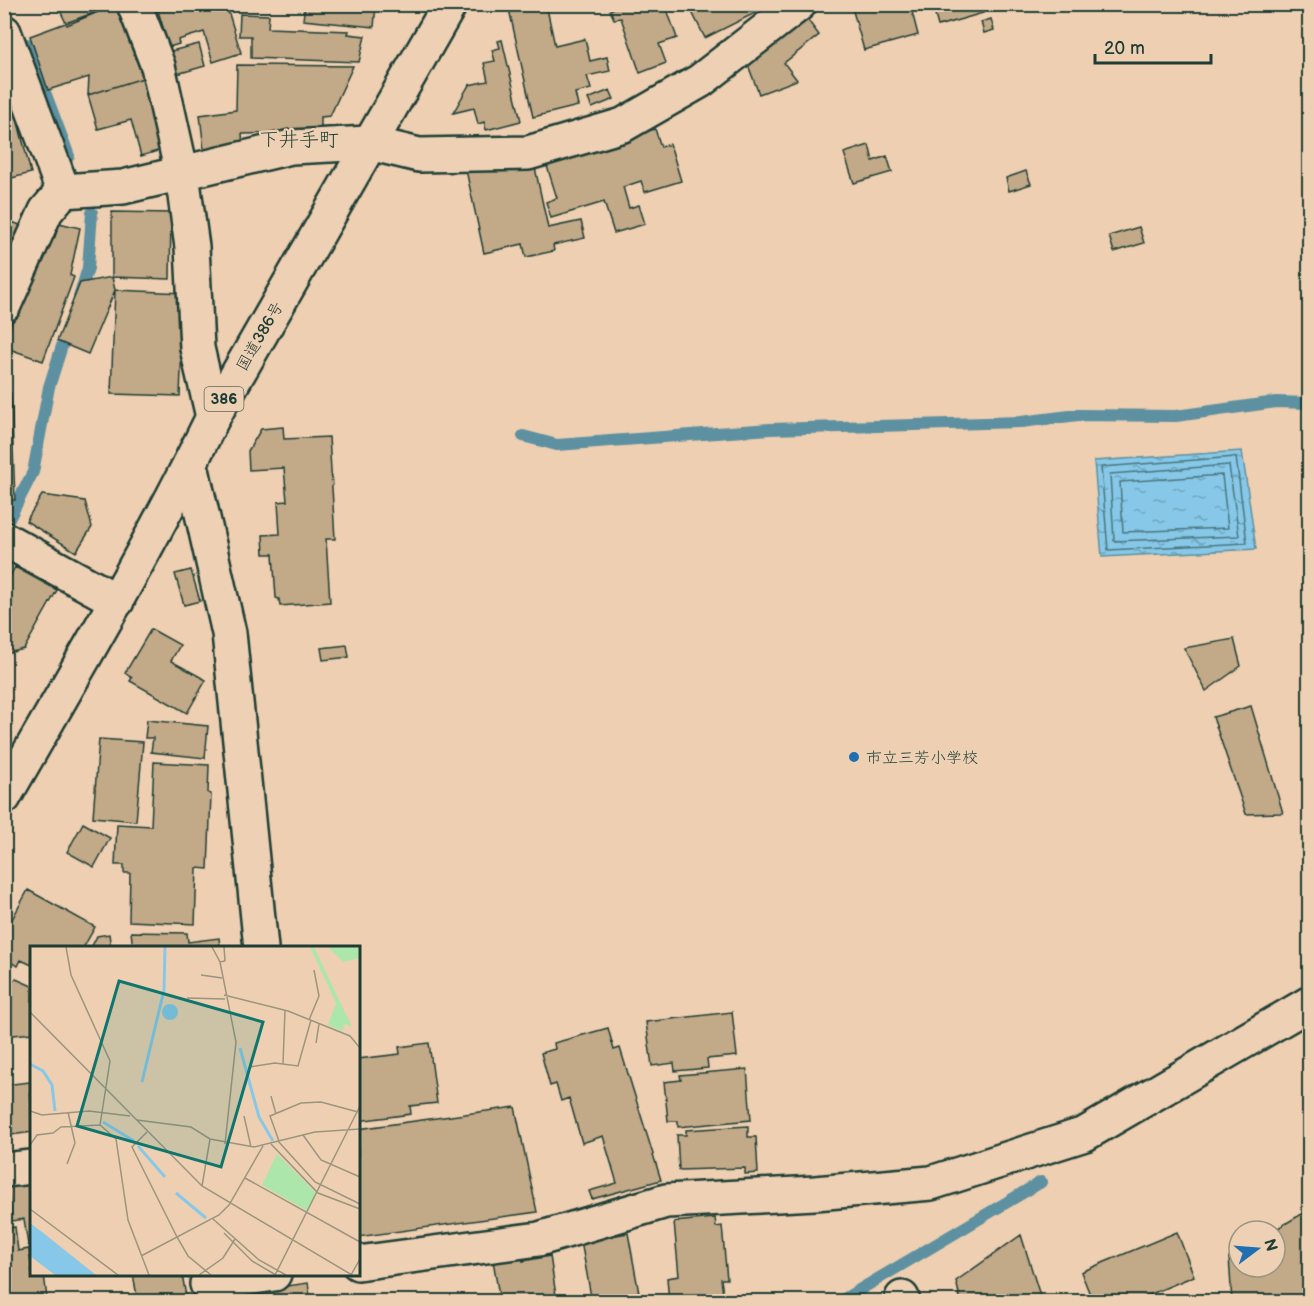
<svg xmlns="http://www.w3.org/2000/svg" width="1314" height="1306" viewBox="0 0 1314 1306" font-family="'Balsamiq Sans','Klee One',sans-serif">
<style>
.water{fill:url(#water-ripples);stroke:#5d90a0;stroke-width:1.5}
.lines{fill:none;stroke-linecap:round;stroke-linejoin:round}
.shore{stroke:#49757c;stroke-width:1.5}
.stream{stroke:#5d90a0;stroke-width:12}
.building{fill:#c2a988;stroke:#1f3d34;stroke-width:1.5}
.minor-casing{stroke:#1f3d34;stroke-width:38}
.highway-casing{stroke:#1f3d34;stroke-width:38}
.minor{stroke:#eed1b5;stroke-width:33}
.highway{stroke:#eed1b5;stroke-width:33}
.poi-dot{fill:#1f6fb2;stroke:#eed1b5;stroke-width:2}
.labels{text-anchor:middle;stroke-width:4.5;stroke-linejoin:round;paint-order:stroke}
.shield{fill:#eed1b5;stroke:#5d695b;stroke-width:1.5}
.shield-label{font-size:15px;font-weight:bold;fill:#1f3d34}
.street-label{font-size:16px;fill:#1f3d34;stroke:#eed1b5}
.poi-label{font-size:16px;fill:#1f3d34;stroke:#eed1b5;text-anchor:start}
.quarter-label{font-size:20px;fill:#1f3d34;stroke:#eed1b5}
.inset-river{fill:none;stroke:#87c8e8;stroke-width:3}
.inset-road{fill:none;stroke:#9b957f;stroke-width:1.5}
.view{fill:#0f766e;fill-opacity:0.15;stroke:#0f766e;stroke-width:3}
.inset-edge{fill:none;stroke:#1f3d34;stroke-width:3}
</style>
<defs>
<pattern id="water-ripples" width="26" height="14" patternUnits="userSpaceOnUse" patternTransform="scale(1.5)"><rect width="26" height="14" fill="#87c8e8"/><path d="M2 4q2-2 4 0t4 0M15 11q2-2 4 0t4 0" fill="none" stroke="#6ea4bd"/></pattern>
</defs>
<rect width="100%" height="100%" fill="#eecfb1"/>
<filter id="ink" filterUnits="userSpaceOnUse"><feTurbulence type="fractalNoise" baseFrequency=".0167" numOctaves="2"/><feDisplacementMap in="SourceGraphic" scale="12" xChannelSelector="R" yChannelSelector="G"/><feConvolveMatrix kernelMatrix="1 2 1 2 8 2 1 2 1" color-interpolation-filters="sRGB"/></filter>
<g filter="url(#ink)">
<!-- water -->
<path class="water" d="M 1242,451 L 1256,549 L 1102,557 L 1094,461 Z"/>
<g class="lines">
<!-- shore -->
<path class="shore" d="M 1236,457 L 1247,543 L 1108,550 L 1101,467 Z
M 1229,465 L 1239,536 L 1114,541 L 1110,474 Z
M 1222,475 L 1228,528 L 1123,532 L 1120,482 Z"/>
<!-- stream -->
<path class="stream" d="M 27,44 L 69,156
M 79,297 L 88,268 L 92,213
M 523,436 L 557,445 L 770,429 L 1021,422 L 1078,415 L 1176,416 L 1276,402 L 1310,403
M 10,517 L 33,472 L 49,387 L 67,330
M 839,1302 L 1041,1182"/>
</g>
<!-- building -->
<path class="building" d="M 57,4 L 115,4 L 115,5 L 67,25 Z
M 156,4 L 226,4 L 241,53 L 213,62 L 204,32 L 178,40 L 179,44 L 169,47 Z
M 305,4 L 376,4 L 374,27 L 303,20 Z
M 529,4 L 546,4 L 555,46 L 585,39 L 590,61 L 607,57 L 610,71 L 587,76 L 591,89 L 575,93 L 578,106 L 533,117 L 509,9 Z
M 621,4 L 665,4 L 677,38 L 659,44 L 666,63 L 640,73 L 621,18 L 614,19 L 610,10 Z
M 688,4 L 763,4 L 765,8 L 705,38 Z
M 851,4 L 910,4 L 918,35 L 864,50 Z
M 932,4 L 981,4 L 983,13 L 938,26 Z
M 115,5 L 143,78 L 88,95 L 89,77 L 48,90 L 30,36 Z
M 240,14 L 269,15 L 268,28 L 349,31 L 348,34 L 365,36 L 359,62 L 251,58 L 251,36 L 239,36 Z
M 807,19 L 819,35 L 784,63 L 797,80 L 759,94 L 748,65 Z
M 991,19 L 994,30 L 984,33 L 981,22 Z
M 502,40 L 521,121 L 486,130 L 484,122 L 478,124 L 474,108 L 453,113 L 469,85 L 488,81 L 484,63 L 495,61 L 492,50 L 500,48 L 498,41 Z
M 199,44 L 205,66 L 177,74 L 171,51 Z
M 237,65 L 353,66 L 330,116 L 321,117 L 321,128 L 316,128 L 316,132 L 242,134 L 243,145 L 204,150 L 200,115 L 236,110 Z
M 143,78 L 164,149 L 141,156 L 131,120 L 98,129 L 88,95 Z
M 610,90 L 614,99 L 592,108 L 588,99 Z
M 12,99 L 31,173 L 4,180 L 4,101 Z
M 655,129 L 661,147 L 670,144 L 681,181 L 645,192 L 641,181 L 623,187 L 629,208 L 639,205 L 645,224 L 614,233 L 604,202 L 551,218 L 546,202 L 557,198 L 546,163 Z
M 869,145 L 873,161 L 887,156 L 892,172 L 854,183 L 844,153 Z
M 534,163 L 548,228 L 581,221 L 585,238 L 553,245 L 554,251 L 526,257 L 523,244 L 484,253 L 466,170 Z
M 1026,171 L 1031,184 L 1009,191 L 1006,178 Z
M 112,212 L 171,213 L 170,279 L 112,277 Z
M 4,219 L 25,227 L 16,257 L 4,253 Z
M 59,223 L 80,228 L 70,275 L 74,277 L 43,361 L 4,347 L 4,343 L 20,301 L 24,302 L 47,239 L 50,235 L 55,237 Z
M 1139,227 L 1144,243 L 1114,252 L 1109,236 Z
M 112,277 L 115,290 L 88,354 L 57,341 L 80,283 Z
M 115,290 L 184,293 L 180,396 L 111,394 Z
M 11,393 L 15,500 L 4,500 L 4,394 Z
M 283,427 L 284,439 L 329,437 L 335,539 L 326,539 L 330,602 L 280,606 L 279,599 L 276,598 L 273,554 L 264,554 L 263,535 L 280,534 L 278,502 L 287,501 L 284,468 L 249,470 L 248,451 L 261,429 Z
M 42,495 L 85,501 L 92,527 L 76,552 L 26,521 Z
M 15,567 L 57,590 L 24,649 L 4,654 L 4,587 Z
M 191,570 L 200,601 L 184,605 L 175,574 Z
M 151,629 L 180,645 L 171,661 L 206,680 L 187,713 L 130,681 L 132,678 L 125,673 Z
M 1234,639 L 1241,666 L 1206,691 L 1184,648 Z
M 347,645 L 349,657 L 323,660 L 321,648 Z
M 1251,706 L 1283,813 L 1246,814 L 1213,717 Z
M 147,720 L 208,726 L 205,758 L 151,752 L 153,738 L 145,738 Z
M 99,739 L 143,742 L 136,821 L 93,817 Z
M 154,762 L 209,765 L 208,793 L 211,794 L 208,869 L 197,868 L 195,924 L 129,921 L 130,873 L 124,873 L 124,865 L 115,865 L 117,824 L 151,826 Z
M 83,823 L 110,838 L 94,867 L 67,852 Z
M 28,890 L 95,927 L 83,948 L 32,948 L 32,965 L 21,960 L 18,966 L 4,959 L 4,934 Z
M 131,932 L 187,933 L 188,942 L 219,938 L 220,948 L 133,948 Z
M 109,934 L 111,948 L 91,948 L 97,936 Z
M 16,979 L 32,986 L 32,1033 L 4,1036 L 4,987 Z
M 732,1012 L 737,1056 L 707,1059 L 708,1068 L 675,1071 L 674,1063 L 652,1066 L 646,1022 Z
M 608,1028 L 614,1050 L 620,1048 L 661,1180 L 592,1199 L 589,1191 L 617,1183 L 603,1136 L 582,1143 L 569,1098 L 561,1101 L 556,1084 L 550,1086 L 541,1053 L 555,1049 L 554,1043 Z
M 429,1043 L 437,1103 L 410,1106 L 411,1114 L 358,1121 L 358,1059 L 400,1054 L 399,1047 Z
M 747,1069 L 751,1120 L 678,1127 L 678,1121 L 668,1121 L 664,1082 L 681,1080 L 680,1075 Z
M 30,1082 L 32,1132 L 4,1136 L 4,1085 Z
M 515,1107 L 537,1212 L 358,1237 L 358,1129 Z
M 748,1126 L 748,1137 L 756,1137 L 758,1173 L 745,1174 L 745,1168 L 679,1170 L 677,1135 L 686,1135 L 686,1130 Z
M 32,1182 L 32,1245 L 28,1245 L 24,1219 L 12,1221 L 7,1185 Z
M 1310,1209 L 1310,1302 L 1232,1302 L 1229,1257 L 1239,1251 L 1239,1267 L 1275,1267 L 1273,1231 Z
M 715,1218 L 716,1227 L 722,1226 L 727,1279 L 721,1279 L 724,1302 L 669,1302 L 667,1278 L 679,1276 L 674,1222 Z
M 15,1227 L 18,1251 L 29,1249 L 32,1274 L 44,1274 L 47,1299 L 4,1302 L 4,1229 Z
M 1177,1232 L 1194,1276 L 1132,1302 L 1093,1302 L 1081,1272 Z
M 628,1233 L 640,1299 L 592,1302 L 581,1241 Z
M 1021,1235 L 1042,1302 L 961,1302 L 956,1281 Z
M 522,1255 L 523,1261 L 550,1256 L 557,1302 L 500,1302 L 493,1260 Z
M 133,1274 L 182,1274 L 187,1302 L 138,1302 Z
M 308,1283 L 311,1302 L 246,1302 L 245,1292 Z"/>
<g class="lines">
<defs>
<path id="minor" d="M 134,4 L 158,66 L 182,174 L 192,247 L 197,348 L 213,417
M 4,32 L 63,191
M 4,305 L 46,211 L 63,191 L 123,187 L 291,147 L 369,143 L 419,155 L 528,153 L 623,125 L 700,81 L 799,4
M 191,465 L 229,633 L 261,948
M 4,539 L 117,601
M 4,1170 L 32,1167
M 358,1263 L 539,1239 L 666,1201 L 815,1193 L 931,1183 L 1085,1134 L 1310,1003
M 207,1284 L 274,1274
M 902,1298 L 903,1302"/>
<path id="highway" d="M 4,797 C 76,671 150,547 213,417 L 450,4"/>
</defs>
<!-- minor casing -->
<use href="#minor" class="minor-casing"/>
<!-- highway casing -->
<use href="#highway" class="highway-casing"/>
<!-- minor -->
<use href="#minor" class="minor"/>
<!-- highway -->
<use href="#highway" class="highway"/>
</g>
</g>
<!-- markers -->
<circle class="poi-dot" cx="854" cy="757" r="6"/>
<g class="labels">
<!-- shield labels -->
<rect class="shield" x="204.5" y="387" width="39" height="24" rx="4.5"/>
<g class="shield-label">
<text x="224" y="404">386</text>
</g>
<!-- street labels -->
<g class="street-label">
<text transform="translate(259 336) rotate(-60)" y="6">国道386号</text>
</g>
<!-- poi labels -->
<g class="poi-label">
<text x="866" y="763">市立三芳小学校</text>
</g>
<!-- quarter labels -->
<g class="quarter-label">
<text x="299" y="146">下井手町</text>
</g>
</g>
<!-- overview -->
<g transform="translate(30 946)">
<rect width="330" height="330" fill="#eecfb1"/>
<path d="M 298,1 L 330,1 L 330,12 L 313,16 Z" fill="#ade6ab"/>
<path d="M 247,208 L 286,247 L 278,265 L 232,239 Z" fill="#ade6ab"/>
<path d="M 280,1 L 284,1 L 322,81 L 315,78 L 312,85 L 298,79 L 306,57 Z" fill="#ade6ab"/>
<path d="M132 66a8 8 0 1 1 16 0a8 8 0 1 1-16 0ZM 0,277 L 12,286 L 66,329 L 25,329 L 0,310 Z" fill="#87c8e8"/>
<path class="inset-river" d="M 210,102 L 229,171 L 243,195M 0,118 L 13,125 L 22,139 L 25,165M 112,136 L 134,44 L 135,1M 73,176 L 104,195M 108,200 L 135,231M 146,247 L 176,272"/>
<path class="inset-road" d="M 36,1 L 41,29 L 80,115 L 70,179M 182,1 L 190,16 L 206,96 L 195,198M 190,16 L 195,15 L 194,1M 171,29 L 192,32M 194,49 L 258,65 L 320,90 L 330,102M 157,52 L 195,53M 0,66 L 172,240 L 322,329M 279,74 L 289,50 L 284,24M 286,97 L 289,78M 253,118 L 255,64M 219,121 L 245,117 L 268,120 L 281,74M 241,150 L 246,168M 0,165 L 12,169 L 59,165 L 100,170M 214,170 L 221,201M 107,174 L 161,181 L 180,193 L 224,201 L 285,186 L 330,183M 117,186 L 102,201 L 147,291 L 158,310 L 181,329M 273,189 L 291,214 L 330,231M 248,195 L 285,236 L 330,258M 249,195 L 240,170 L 271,157 L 291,156 L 328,166M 241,198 L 288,247 L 330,263M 0,199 L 7,189 L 23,187 L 31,181 L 70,179 L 86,193 L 98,274 L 119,329M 37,218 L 45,197 L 38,166M 215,232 L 330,296M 172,240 L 180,193M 0,263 L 88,329M 183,273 L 229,314 L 256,329M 194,287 L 222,315 L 246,329M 111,310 L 189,269 L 199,259 L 233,200M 169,329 L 193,312 L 205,293M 245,329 L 330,160M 321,329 L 330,313"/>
<path class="view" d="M 89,35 L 233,76 L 191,221 L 47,180 Z"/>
<rect width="330" height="330" class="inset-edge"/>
</g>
<!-- margin -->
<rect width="1314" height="1306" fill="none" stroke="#eed1b5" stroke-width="24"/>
<rect x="12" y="12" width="1290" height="1282" fill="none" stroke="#1f3d34" stroke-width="2" filter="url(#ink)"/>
<!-- north arrow -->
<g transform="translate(1257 1249) rotate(74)"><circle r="28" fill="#eed1b5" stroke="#9b9681" stroke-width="1.5"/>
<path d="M0-4.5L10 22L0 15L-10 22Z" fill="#1f6fb2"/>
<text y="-9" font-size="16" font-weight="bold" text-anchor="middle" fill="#1f3d34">N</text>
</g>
<!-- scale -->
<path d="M1095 54v9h116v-9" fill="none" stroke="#1f3d34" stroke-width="3"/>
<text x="1104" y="54" font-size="18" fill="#1f3d34" stroke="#eed1b5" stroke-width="4.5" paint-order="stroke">20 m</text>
</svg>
